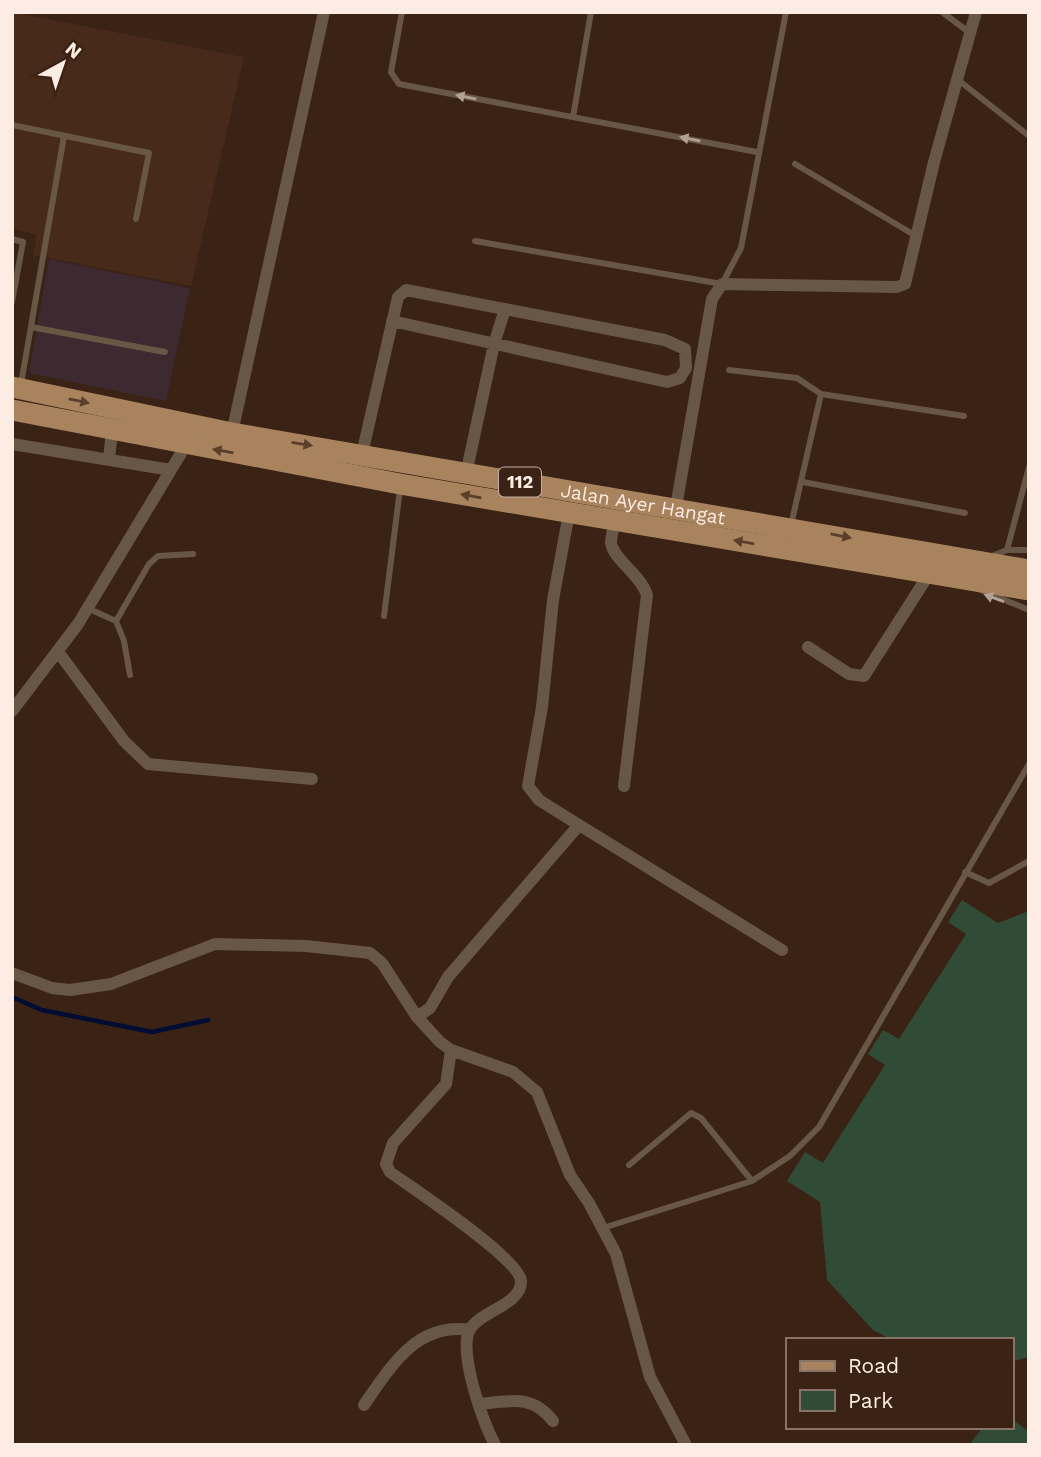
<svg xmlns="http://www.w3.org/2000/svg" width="1041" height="1457" viewBox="0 0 1041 1457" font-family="'Work Sans',sans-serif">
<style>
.commercial{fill:#3d2a31}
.built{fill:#482a1a}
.green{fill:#314c36}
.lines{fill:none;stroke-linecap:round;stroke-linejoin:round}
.stream{stroke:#000c32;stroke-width:4.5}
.lane{stroke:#695745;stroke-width:6}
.street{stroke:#695745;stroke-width:12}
.primary{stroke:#a8835e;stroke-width:21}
.oneway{fill:#b3a294}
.oneway2{fill:#5b3f2b}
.labels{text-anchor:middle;stroke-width:5;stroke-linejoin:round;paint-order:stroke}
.shield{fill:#3a2215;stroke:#c2afa5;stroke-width:2}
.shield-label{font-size:18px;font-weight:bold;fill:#fdece3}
.street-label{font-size:19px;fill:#fdece3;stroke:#3a2215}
</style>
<rect width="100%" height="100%" fill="#3a2215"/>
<!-- commercial -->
<path class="commercial" d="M 49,259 L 190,288 L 166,401 L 29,373 Z"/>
<!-- built -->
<path class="built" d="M 12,12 L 244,57 L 191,286 L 33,255 L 37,235 L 12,228 Z"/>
<!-- green -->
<path class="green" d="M 962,900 L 998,923 L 1029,911 L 1029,1357 L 1011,1362 L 1011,1340 L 892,1340 L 873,1330 L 827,1280 L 820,1202 L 787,1181 L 805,1152 L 823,1163 L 885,1065 L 868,1054 L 883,1030 L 899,1039 L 966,934 L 948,922 Z
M 1011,1418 L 1029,1432 L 1029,1445 L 969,1445 L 983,1427 L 1011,1427 Z"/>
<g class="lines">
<!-- stream -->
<path class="stream" d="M 12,997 L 42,1010 L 152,1032 L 208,1020"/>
<!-- lane -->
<path class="lane" d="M 402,12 L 391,72 L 399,84 L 757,152
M 942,12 L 970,33
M 957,79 L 1029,136
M 573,117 L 591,12
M 12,125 L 149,153 L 136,219
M 795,164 L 916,236
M 12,239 L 23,242 L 12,302
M 475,241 L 722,284 L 741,248 L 786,12
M 31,327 L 165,352
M 729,370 L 797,378 L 821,394
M 21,384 L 64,136
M 803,482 L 965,513
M 791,525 L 821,394 L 964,416
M 1007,550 L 1029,467
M 992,556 L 1007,550 L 1029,550
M 976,588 L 1029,610
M 87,608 L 116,621 L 124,641 L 130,675
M 384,616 L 400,489
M 116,621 L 149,564 L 158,556 L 193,554
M 965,872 L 989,883 L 1029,861
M 629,1165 L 691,1113 L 701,1118 L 752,1181
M 603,1228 L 752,1181 L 790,1156 L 819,1127 L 1029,764"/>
<!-- street -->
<path class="street" d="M 232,433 L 324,12
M 12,444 L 171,470
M 362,454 L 398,297 L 406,290 L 665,340 L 685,349 L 686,368 L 680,378 L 667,382 L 392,321
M 109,459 L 112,431
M 466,474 L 494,344 L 505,309
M 676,507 L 712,299 L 722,284 L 897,287 L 905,284 L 934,162 L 976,12
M 615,520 C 614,527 611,536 611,543 C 613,559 641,575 647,595 L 624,786
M 808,647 L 849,674 L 864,676 L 929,574
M 59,653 L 124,741 L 148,764 L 312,779
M 12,711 L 78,624 L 186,445
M 579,825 L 782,950
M 12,973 L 52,988 L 70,990 L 111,984 L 215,944 L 306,946 L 370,953 L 382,963 L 417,1017 L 440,1042 L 451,1050 L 513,1072 L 537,1092 L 570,1175 L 589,1203 L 616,1254 L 650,1377 L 686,1445
M 417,1017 L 430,1008 L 448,977 L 579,825 L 539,800 L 528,786 L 542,707 L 553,600 L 569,513
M 451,1050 L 446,1084 L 393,1143 L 386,1164 L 390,1172 C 412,1188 519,1258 521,1281 C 522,1305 479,1311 469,1331 C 459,1355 483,1422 495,1445
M 479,1404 C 510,1401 532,1394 553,1421
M 364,1405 C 391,1366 417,1322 470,1330"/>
<!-- primary -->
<g class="primary">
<path id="s1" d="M 12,387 L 232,433 L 1029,570"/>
<path d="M 12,410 L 400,484 L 1029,590"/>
</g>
</g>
<!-- one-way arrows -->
<defs><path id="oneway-solid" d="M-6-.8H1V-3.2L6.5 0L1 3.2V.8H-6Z" transform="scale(1.75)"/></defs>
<g class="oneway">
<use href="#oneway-solid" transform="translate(466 97) rotate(-169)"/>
<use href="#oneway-solid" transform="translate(690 139) rotate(-169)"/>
<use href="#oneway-solid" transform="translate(994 598) rotate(-160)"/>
</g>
<g class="oneway2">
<use href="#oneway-solid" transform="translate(79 401) rotate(12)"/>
<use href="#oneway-solid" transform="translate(302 444) rotate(9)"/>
<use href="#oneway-solid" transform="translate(223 451) rotate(-170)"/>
<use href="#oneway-solid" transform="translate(471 496) rotate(-170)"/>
<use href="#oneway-solid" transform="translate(841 536) rotate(11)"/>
<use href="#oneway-solid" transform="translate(744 542) rotate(-170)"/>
</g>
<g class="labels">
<!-- shield labels -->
<rect class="shield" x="499" y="467.5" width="42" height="29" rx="5"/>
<g class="shield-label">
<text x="520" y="488">112</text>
</g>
<!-- street labels -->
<g class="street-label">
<text dy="7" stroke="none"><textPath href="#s1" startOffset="642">Jalan Ayer Hangat</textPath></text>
</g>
</g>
<!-- border -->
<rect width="1041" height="1457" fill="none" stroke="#fdece3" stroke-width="28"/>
<!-- legend -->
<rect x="786" y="1338" width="228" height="91" fill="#3a2215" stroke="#887367" stroke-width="2"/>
<rect x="800" y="1361" width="35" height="10" fill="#a8835e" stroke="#887367" stroke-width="2"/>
<text x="848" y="1373" font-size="21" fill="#fdece3">Road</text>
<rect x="800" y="1390" width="35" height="21" fill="#314c36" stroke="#887367" stroke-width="2"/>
<text x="848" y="1408" font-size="21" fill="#fdece3">Park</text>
<!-- north arrow -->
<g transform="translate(63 63) rotate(40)" stroke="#3a2215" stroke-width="5" paint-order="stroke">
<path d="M0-5L12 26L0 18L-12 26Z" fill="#fdece3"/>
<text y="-10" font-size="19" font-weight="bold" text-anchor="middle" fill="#fdece3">N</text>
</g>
</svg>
